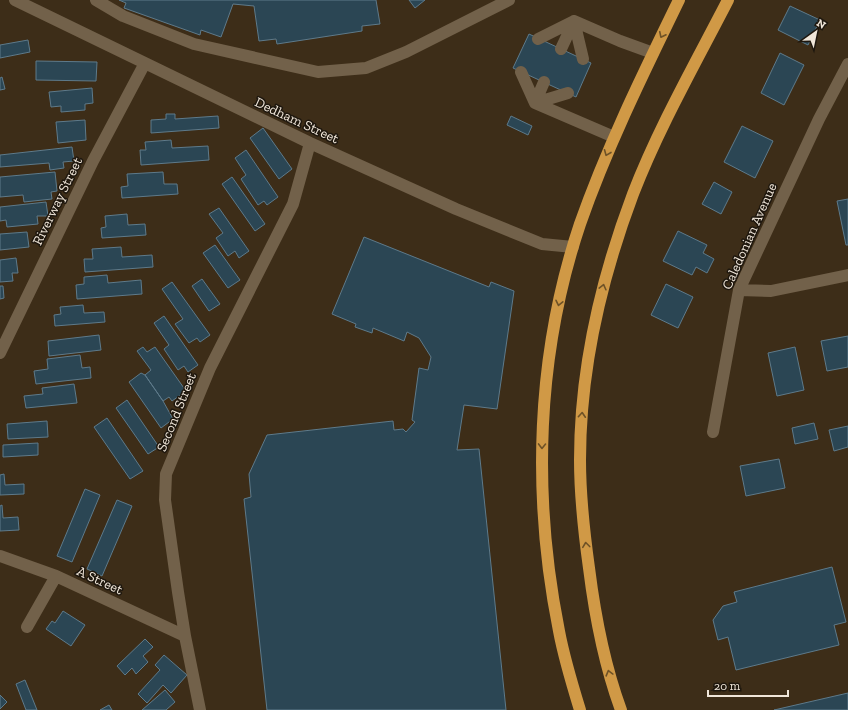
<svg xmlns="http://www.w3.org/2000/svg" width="848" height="710" viewBox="0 0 848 710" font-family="'Zilla Slab',serif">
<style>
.building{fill:#2b4654;stroke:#5e7a8a}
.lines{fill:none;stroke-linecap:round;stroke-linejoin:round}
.lane{stroke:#72614a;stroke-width:12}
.street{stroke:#72614a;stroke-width:12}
.highway{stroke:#d09946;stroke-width:12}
.oneway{stroke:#6e5227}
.labels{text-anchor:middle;stroke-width:3;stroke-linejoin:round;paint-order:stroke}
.street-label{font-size:14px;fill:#f0e6d9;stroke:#1e170e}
</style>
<rect width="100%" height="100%" fill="#3d2d18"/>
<!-- building -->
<path class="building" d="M 119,0 L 376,0 L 380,24 L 362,26 L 362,31 L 277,44 L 276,39 L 259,41 L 254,6 L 233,4 L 221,37 L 201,30 L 200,35 L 124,8 L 126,3 Z
M 409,0 L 425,0 L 415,8 Z
M 790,6 L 820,20 L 808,45 L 778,30 Z
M 529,34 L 591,63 L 576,97 L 513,68 Z
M 28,40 L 30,52 L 0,58 L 0,45 Z
M 780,53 L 804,65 L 784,105 L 761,93 Z
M 36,61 L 97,62 L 96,81 L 36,80 Z
M 2,77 L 5,89 L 0,90 L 0,78 Z
M 92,88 L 93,103 L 85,104 L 85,110 L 61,112 L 61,106 L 51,107 L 49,92 Z
M 166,114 L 175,114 L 175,119 L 218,116 L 219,128 L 151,133 L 151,120 L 166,119 Z
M 511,116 L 532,126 L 528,135 L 507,125 Z
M 85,120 L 86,140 L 58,143 L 56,122 Z
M 742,126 L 773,141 L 755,178 L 724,162 Z
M 263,128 L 292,169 L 279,179 L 250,138 Z
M 171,140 L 172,148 L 208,146 L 209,160 L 141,165 L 140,150 L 146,150 L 145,142 Z
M 72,147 L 74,161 L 63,162 L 64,168 L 50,170 L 49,163 L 0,167 L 0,155 Z
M 246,150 L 278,197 L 267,205 L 264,201 L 258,205 L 241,179 L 246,175 L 235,158 Z
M 55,172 L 57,191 L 51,192 L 52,199 L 24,202 L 23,195 L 0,197 L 0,177 Z
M 163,172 L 164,184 L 177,184 L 178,194 L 122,198 L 121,187 L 128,186 L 127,174 Z
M 232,177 L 265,224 L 255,231 L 222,184 Z
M 714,182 L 732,192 L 721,214 L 702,204 Z
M 848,199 L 848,245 L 846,245 L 837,201 Z
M 46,202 L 48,216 L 37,216 L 38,224 L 7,227 L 6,220 L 0,221 L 0,207 Z
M 219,208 L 249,251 L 239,258 L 235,251 L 228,256 L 216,238 L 223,233 L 209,214 Z
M 127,214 L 128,225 L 145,224 L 146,235 L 102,238 L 101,228 L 106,227 L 105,216 Z
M 678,231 L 707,245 L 703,253 L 714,259 L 707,273 L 696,267 L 692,275 L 663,261 Z
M 27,232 L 29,247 L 0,250 L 0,234 Z
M 364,237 L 489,287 L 491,282 L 514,291 L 497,409 L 464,405 L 457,450 L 479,449 L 506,710 L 267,710 L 244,499 L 251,497 L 249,474 L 267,435 L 393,421 L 394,430 L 403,429 L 406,432 L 415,422 L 412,420 L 419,368 L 428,370 L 431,357 L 419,338 L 407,332 L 404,341 L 373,328 L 372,333 L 355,327 L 356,324 L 332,314 Z
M 215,245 L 240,280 L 228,288 L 203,253 Z
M 121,247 L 122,257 L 152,255 L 153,267 L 85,272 L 84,259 L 93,259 L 92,249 Z
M 16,258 L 18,273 L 12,273 L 13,281 L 0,282 L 0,260 Z
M 107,275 L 108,283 L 141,280 L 142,294 L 77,299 L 76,285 L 84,284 L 84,277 Z
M 202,279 L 220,304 L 209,311 L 192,286 Z
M 172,282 L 210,335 L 200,342 L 197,338 L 189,343 L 175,324 L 183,319 L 162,289 Z
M 666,284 L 693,297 L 678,328 L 651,315 Z
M 0,286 L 3,286 L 4,298 L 0,299 Z
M 83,305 L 84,313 L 104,312 L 105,322 L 55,326 L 54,315 L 61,314 L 60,307 Z
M 164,316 L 198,365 L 188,372 L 184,366 L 178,370 L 164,349 L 169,345 L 154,323 Z
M 99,335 L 101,350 L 49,356 L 48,341 Z
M 848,336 L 848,367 L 827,371 L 821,341 Z
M 143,347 L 147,352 L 155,347 L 186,391 L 172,401 L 169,397 L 163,401 L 145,375 L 151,370 L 137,351 Z
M 795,347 L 804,390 L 777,396 L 768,353 Z
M 80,355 L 82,368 L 90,367 L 91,378 L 36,384 L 34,371 L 48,369 L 47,359 Z
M 141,373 L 145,375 L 163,401 L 173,419 L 161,428 L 129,382 Z
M 74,384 L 77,403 L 26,408 L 24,396 L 43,394 L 42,388 Z
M 127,400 L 159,447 L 148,454 L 116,408 Z
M 107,418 L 143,471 L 130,479 L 94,427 Z
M 47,421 L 48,437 L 8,439 L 7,424 Z
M 814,423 L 818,439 L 795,444 L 792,428 Z
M 848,426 L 848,447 L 834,451 L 829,430 Z
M 38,443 L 38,455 L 3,457 L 3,445 Z
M 779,459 L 785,488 L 746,496 L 740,466 Z
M 4,474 L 5,485 L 24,484 L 24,494 L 0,495 L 0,475 Z
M 85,489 L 100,495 L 72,562 L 57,556 Z
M 117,500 L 132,506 L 102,576 L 87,569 Z
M 2,505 L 3,518 L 18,517 L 19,530 L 0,531 L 0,506 Z
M 832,567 L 846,622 L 834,625 L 839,645 L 736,670 L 728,637 L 718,640 L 713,620 L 723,606 L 737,602 L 734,592 Z
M 63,611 L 85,625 L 71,646 L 46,629 L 52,621 L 55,623 Z
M 145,639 L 153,647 L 143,656 L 148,662 L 136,674 L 132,668 L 125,675 L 117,666 Z
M 164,655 L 187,675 L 171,693 L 163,685 L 147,703 L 138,694 L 160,670 L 155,665 Z
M 25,680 L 37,710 L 26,710 L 16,684 Z
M 165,690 L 175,702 L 166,710 L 142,710 Z
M 848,693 L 848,710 L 774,710 Z
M 0,695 L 7,702 L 0,709 Z
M 109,705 L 112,710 L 100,710 Z"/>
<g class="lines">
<!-- lane -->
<path class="lane" d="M 96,0 L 123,16 L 194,44 L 318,72 L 366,68 L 406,52 L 509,0
M 574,21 L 620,41 L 653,53
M 574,21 L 583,59
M 538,39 L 574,21
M 561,49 L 574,21
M 521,72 L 535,103 L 614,137
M 535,103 L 568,93
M 535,103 L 544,82"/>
<!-- street -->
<path class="street" d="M 15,0 L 310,143 L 456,209 L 542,244 L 573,247
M 739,290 L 771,291 L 848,275
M 0,353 L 93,161 L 145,63
M 713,432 L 739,290 L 819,119 L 848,64
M 0,556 L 56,576 L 185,636
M 27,627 L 56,576
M 200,710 L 185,636 L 178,592 L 165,500 L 166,474 L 210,368 L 293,204 L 310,143"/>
<!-- highway -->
<path class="highway" d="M 580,710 C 572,684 564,658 559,631 C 532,496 536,355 580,224 C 607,147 643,74 679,0
M 621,710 C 604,664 595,616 589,568 C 584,532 580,497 580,460 C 580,370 601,279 633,194 C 659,127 695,64 728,0"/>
</g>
<!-- one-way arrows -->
<defs><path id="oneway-chevron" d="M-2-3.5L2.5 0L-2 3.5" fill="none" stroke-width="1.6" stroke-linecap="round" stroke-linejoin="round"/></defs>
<g class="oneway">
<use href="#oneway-chevron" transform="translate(662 35) rotate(116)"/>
<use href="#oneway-chevron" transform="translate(607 153) rotate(112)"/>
<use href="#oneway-chevron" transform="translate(603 287) rotate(-76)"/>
<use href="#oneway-chevron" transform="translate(559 303) rotate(102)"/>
<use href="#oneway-chevron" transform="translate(582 415) rotate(-86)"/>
<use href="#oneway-chevron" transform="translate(542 446) rotate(91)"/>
<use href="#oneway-chevron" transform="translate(586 545) rotate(-97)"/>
<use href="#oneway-chevron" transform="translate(609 673) rotate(-105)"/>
</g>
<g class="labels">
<!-- street labels -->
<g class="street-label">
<text transform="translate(297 120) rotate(25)" y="5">Dedham Street</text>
<text transform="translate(57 201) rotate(-64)" y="5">Riverway Street</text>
<text transform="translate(749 236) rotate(-66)" y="5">Caledonian Avenue</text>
<text transform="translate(176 412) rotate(-68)" y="5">Second Street</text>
<text transform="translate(100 580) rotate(25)" y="5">A Street</text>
</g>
</g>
<!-- north arrow -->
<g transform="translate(816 32) rotate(33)" stroke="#1e170e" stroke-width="3" paint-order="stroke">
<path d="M0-3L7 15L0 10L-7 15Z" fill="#f0e6d9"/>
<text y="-6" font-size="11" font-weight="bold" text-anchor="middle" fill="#f0e6d9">N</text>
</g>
<!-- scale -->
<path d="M708 690v6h80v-6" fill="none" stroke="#f0e6d9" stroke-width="2"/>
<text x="714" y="690" font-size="12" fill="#f0e6d9" stroke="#1e170e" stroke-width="3" paint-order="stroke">20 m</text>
</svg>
